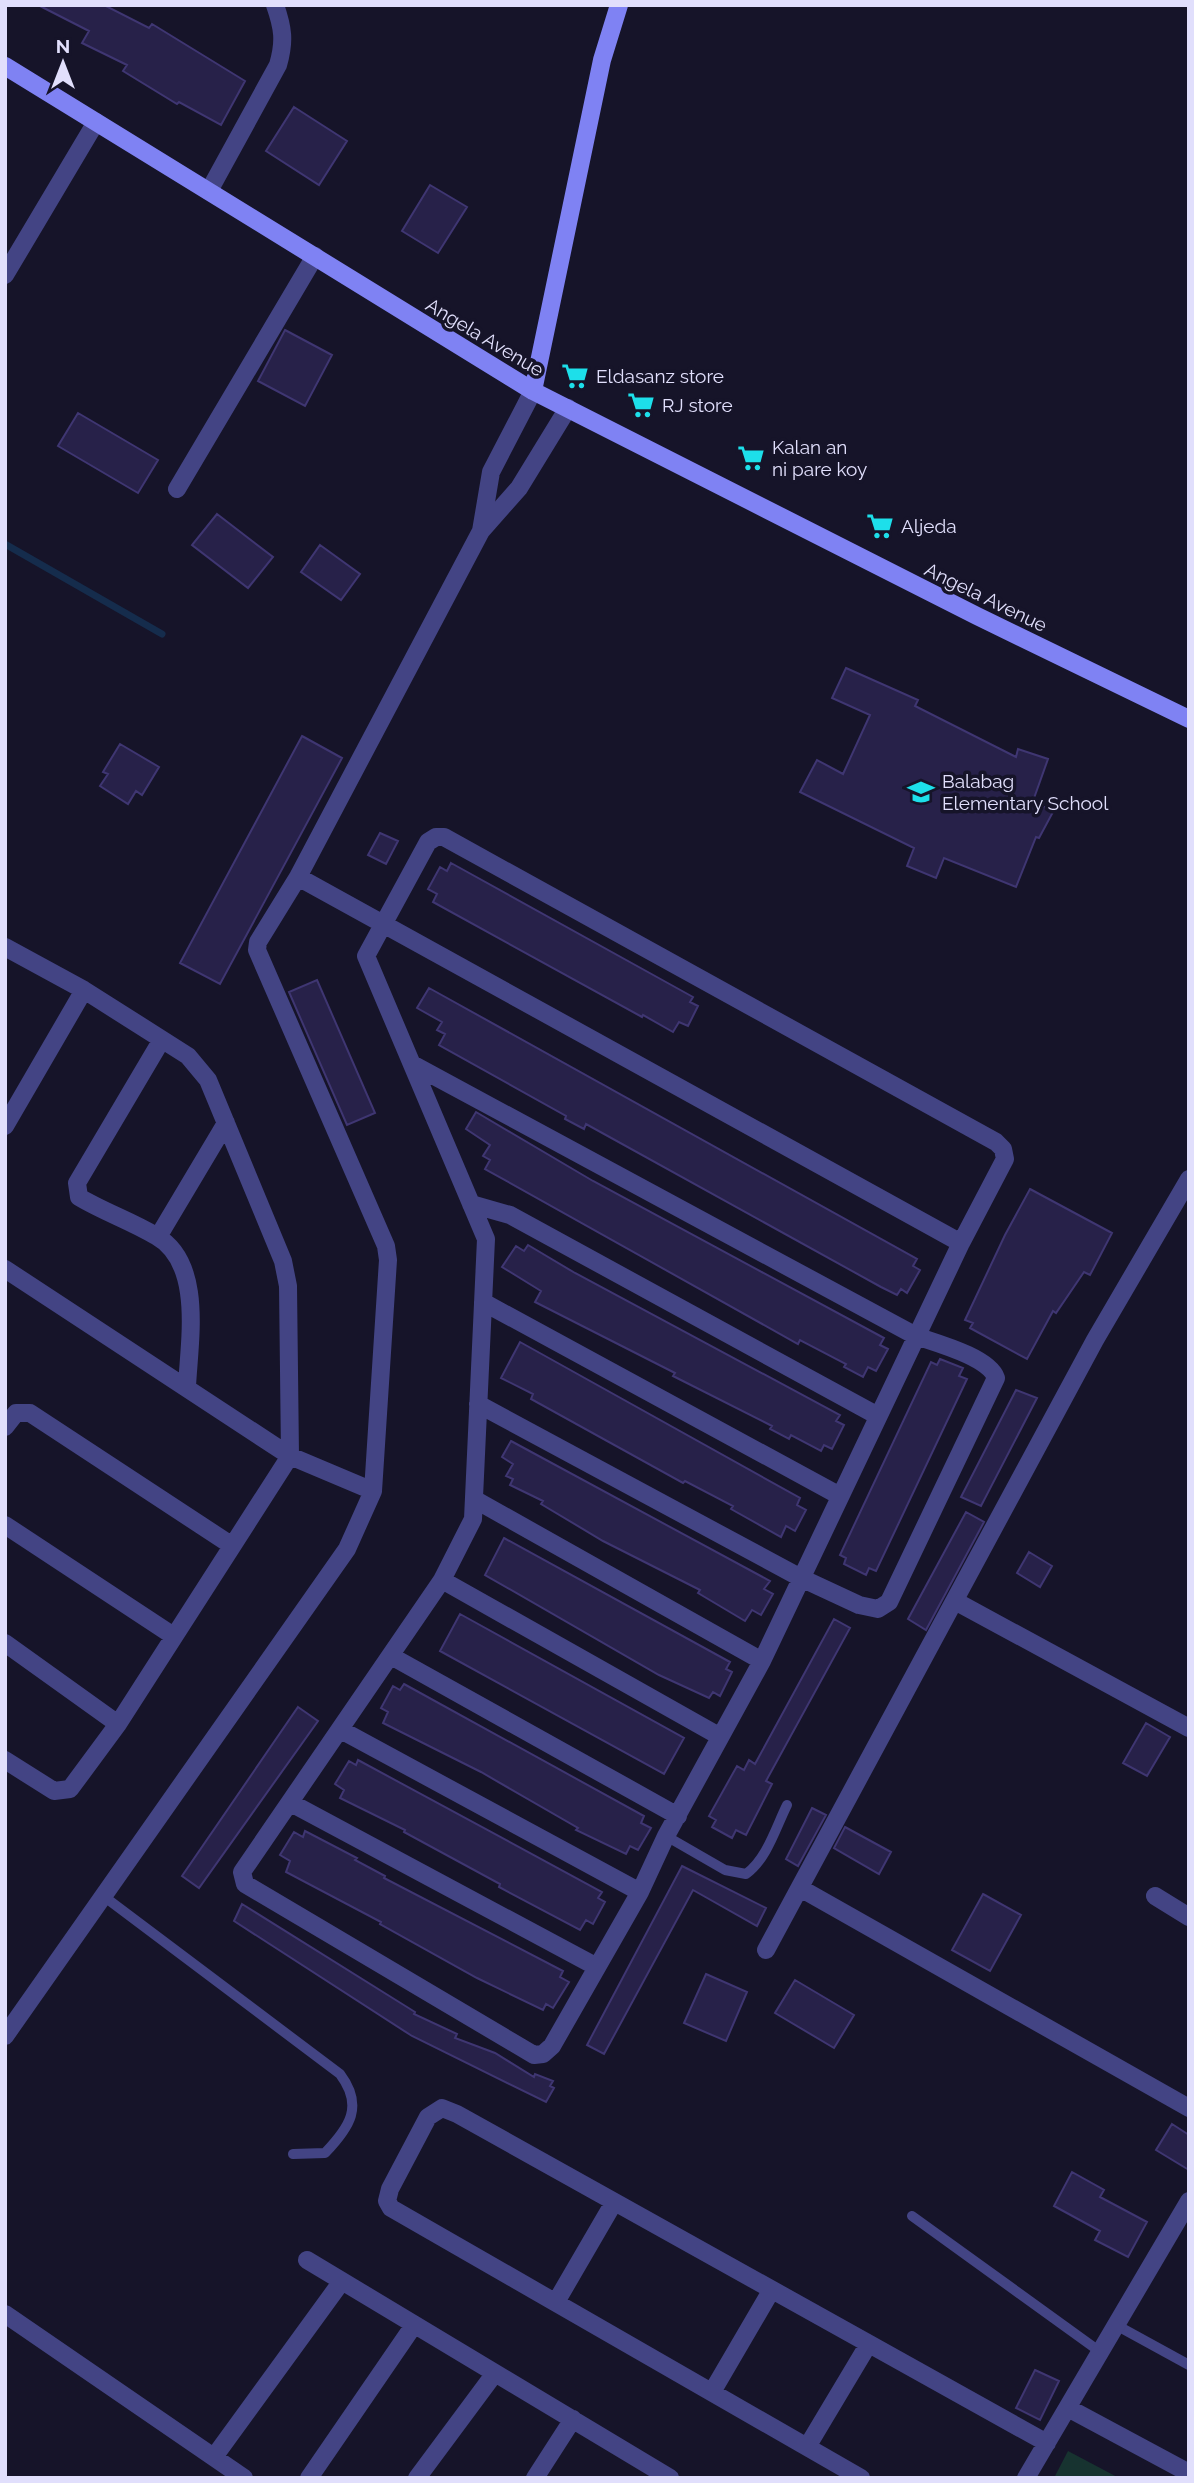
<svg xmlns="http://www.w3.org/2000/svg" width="1194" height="2483" viewBox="0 0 1194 2483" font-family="Raleway,sans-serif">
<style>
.garden{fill:#173330}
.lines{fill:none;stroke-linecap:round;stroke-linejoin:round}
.stream{stroke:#152c4c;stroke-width:7}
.building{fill:#272149;stroke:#3f3672;stroke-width:2}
.lane{stroke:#434484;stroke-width:10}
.street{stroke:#434484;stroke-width:18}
.secondary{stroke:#7f82f3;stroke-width:18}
.labels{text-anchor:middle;stroke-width:7;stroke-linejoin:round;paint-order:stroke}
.street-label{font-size:19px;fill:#e1dffc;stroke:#161429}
.poi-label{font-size:19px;fill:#e1dffc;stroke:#161429;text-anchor:start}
</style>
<rect width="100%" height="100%" fill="#161429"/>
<!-- garden -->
<path class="garden" d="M 1068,2451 L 1119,2478 L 1054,2478 Z"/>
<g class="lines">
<!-- stream -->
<path class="stream" d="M 5,544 L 162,634"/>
</g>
<!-- building -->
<path class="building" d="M 38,5 L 104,5 L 149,28 L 152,24 L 245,81 L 221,125 L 179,102 L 177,104 L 123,71 L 127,65 L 82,43 L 89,31 Z
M 294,107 L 347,141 L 319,185 L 266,151 Z
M 430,185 L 467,207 L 438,253 L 402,231 Z
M 285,330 L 332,355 L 305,406 L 258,381 Z
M 78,413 L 158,460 L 138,493 L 58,446 Z
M 217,514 L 273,557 L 248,588 L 192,545 Z
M 320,545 L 360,574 L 341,600 L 301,572 Z
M 846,668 L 918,700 L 915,706 L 1016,757 L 1018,749 L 1048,759 L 1033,801 L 1053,812 L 1039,838 L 1036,837 L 1016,887 L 944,858 L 936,878 L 907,866 L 914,848 L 800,792 L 817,760 L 843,774 L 870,715 L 832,698 Z
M 302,736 L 342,758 L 220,984 L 180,963 Z
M 120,744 L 159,767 L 142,795 L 136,791 L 128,804 L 100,786 L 108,774 L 103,772 Z
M 380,833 L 398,841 L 386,864 L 368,855 Z
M 451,863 L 693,997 L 690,1002 L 698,1006 L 688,1026 L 679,1022 L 673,1032 L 643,1015 L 642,1017 L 433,902 L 437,894 L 428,889 L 440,867 L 447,871 Z
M 317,980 L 375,1113 L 347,1125 L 289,992 Z
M 429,988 L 917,1259 L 913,1266 L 920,1270 L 907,1293 L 901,1289 L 897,1295 L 881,1287 L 586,1124 L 584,1129 L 565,1119 L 566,1116 L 439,1045 L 445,1034 L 437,1030 L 442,1022 L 417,1008 Z
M 476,1112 L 593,1181 L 884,1338 L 880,1345 L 888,1349 L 876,1371 L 868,1367 L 863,1377 L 844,1367 L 846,1364 L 800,1340 L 798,1344 L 485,1169 L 490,1160 L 483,1156 L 490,1145 L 466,1129 Z
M 1030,1189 L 1112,1233 L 1090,1275 L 1084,1272 L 1056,1313 L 1053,1311 L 1027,1359 L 970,1328 L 973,1323 L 965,1320 L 1005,1235 Z
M 528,1245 L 575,1273 L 840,1415 L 836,1421 L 844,1425 L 832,1449 L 824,1445 L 821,1451 L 791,1435 L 789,1439 L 770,1429 L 772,1426 L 673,1376 L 675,1373 L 535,1302 L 541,1291 L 502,1267 L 516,1246 L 524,1251 Z
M 520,1342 L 800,1498 L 797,1505 L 806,1510 L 795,1531 L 786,1526 L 781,1537 L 731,1509 L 733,1506 L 685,1481 L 683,1483 L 531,1399 L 533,1394 L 501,1378 Z
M 940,1359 L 963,1368 L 959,1376 L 967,1379 L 876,1571 L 869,1568 L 866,1575 L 844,1564 L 846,1558 L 840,1555 L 931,1362 L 937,1365 Z
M 1016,1390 L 1037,1398 L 981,1506 L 961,1497 Z
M 511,1441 L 770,1581 L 764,1589 L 773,1594 L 761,1615 L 752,1610 L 745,1621 L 698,1593 L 700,1590 L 603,1541 L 541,1504 L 543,1501 L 510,1485 L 513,1479 L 506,1476 L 513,1464 L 502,1457 Z
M 966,1512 L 984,1522 L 926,1630 L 908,1619 Z
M 504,1538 L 730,1662 L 726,1669 L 732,1672 L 720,1696 L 713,1692 L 709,1698 L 659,1675 L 485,1575 Z
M 1029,1552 L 1052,1566 L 1040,1587 L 1017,1573 Z
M 460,1614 L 684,1738 L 664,1774 L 440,1651 Z
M 834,1619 L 850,1628 L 766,1781 L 772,1784 L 746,1835 L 736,1830 L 732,1838 L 712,1827 L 716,1820 L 709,1816 L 737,1766 L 744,1770 L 749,1760 L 755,1764 Z
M 404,1684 L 644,1816 L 641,1823 L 651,1828 L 638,1850 L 630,1846 L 626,1854 L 576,1830 L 578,1828 L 481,1772 L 383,1723 L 388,1712 L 381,1708 L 393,1686 L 400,1690 Z
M 298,1707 L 318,1721 L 199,1888 L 182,1876 Z
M 1146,1723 L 1170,1737 L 1147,1776 L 1123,1763 Z
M 358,1760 L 602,1892 L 598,1898 L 605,1902 L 593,1924 L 586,1920 L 580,1930 L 499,1887 L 500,1884 L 404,1832 L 405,1830 L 340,1798 L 344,1790 L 335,1784 L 349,1761 L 356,1765 Z
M 812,1808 L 826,1815 L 798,1866 L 786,1859 Z
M 845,1827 L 891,1852 L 879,1874 L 834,1848 Z
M 305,1831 L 357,1858 L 355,1860 L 385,1876 L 384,1878 L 563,1971 L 560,1977 L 569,1982 L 553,2008 L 546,2004 L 543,2010 L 477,1978 L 380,1924 L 381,1922 L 286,1872 L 290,1861 L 280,1855 L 294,1832 L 303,1837 Z
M 682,1866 L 766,1908 L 757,1926 L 693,1890 L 604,2054 L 587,2045 Z
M 983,1894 L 1021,1915 L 990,1971 L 952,1950 Z
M 242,1904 L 415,2012 L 414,2014 L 457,2034 L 455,2038 L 495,2053 L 534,2077 L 535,2074 L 553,2081 L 550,2086 L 554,2088 L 546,2102 L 412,2036 L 234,1921 Z
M 706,1974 L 747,1992 L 726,2041 L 684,2023 Z
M 795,1980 L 854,2015 L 834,2048 L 775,2013 Z
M 1172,2124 L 1189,2135 L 1189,2170 L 1156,2150 Z
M 1072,2172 L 1104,2190 L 1100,2197 L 1147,2222 L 1128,2257 L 1095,2240 L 1100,2231 L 1054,2206 Z
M 1035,2370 L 1059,2381 L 1040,2420 L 1016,2408 Z"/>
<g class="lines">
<!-- lane -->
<path class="lane" d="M 666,1836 L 725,1870 L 746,1874 C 767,1859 776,1827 787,1805
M 102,1895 L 340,2074 C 364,2106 350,2127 325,2153 L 293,2154
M 912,2216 L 1099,2351
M 1116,2325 L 1189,2365"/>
<!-- street -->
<path class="street" d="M 209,191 L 278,65 C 285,41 283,28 275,5
M 5,275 L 96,122
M 533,391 L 491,472 L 481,531 L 519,488 L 568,408
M 177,489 L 315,256
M 436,837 L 444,837 L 996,1142 L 1003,1149 L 1005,1159 L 961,1243 L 762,1661 L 666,1836 L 640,1892 L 552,2046 L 543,2054 L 534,2055 L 245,1884 L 242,1872 L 442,1580 L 473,1519 L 486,1239 L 366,956 L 428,842 Z
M 298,877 L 961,1243
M 5,947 L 84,990 L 188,1056 L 208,1080 L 283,1261 L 288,1286 L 290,1456 L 118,1724 L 70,1789 L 54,1791 L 5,1760
M 161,1041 L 77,1183 L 79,1197 C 104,1212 131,1221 156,1236 C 204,1263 189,1342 187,1387
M 412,1064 L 916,1336 C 936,1343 989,1357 996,1378 L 889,1602 L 878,1609 L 859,1605 L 801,1578 L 478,1404
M 5,1126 L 84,990
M 471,1204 L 510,1215 L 878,1416
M 158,1237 L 226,1123
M 5,1269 L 290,1456 L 373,1491
M 483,1302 L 840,1496
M 5,1427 L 16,1413 L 30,1413 L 231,1545
M 474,1499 L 762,1661
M 5,1525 L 172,1635
M 442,1580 L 719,1736
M 955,1601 L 1189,1728
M 5,1643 L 118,1724
M 391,1656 L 678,1816
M 341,1730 L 640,1892
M 291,1803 L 597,1967
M 800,1888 L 1189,2108
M 1155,1896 L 1189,1917
M 766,1950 L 1095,1340 L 1189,1179
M 5,2036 L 347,1549 L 373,1491 L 388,1260 L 386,1246 L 257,950 L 258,942 L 298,877 L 481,531
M 307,2260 L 670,2478
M 556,2302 L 613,2204
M 5,2314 L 244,2478
M 712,2392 L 771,2291
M 1068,2408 L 1189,2473
M 807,2447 L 868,2345
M 214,2457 L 342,2281
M 309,2478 L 414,2325
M 417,2478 L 495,2373
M 535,2478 L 573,2419
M 861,2478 L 391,2208 L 387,2201 L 390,2189 L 428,2117 L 442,2108 L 457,2114 L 1047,2443
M 1026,2478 L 1189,2201"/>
<!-- secondary -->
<path class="secondary" d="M 5,66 L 533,391 L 977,616 L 1189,719
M 533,391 L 602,60 L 619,5"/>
</g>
<!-- icons -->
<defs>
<symbol id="supermarket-bare" viewBox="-9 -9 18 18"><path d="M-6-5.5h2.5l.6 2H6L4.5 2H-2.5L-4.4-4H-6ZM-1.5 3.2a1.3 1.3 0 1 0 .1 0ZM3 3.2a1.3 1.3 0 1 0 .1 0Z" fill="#1ddfea" stroke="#161429" stroke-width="2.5" paint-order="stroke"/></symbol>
<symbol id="school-bare" viewBox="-9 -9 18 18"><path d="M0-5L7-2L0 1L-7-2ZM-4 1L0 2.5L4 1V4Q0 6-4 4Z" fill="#1ddfea" stroke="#161429" stroke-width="2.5" paint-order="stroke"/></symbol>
</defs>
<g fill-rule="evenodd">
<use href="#supermarket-bare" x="556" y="357" width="38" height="38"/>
<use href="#supermarket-bare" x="622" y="386" width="38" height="38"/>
<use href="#supermarket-bare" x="732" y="439" width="38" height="38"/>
<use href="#supermarket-bare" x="861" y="507" width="38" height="38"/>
<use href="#school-bare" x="902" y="773" width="38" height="38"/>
</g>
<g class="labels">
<!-- street labels -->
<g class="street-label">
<text transform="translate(485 337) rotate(31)" y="7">Angela Avenue</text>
<text transform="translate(986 597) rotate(26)" y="7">Angela Avenue</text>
</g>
<!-- poi labels -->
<g class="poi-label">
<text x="596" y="383">Eldasanz store</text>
<text x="662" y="412">RJ store</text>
<text x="772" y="454">Kalan an<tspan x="772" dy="22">ni pare koy</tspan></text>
<text x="901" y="533">Aljeda</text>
<text x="942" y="788">Balabag<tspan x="942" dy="22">Elementary School</tspan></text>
</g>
</g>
<!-- border -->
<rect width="1194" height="2483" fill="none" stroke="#e1dffc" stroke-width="14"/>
<!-- north arrow -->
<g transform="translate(63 63)" stroke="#161429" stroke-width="5" paint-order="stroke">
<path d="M0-5L12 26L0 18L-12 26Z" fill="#e1dffc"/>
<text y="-10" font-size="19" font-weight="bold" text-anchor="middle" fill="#e1dffc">N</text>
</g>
</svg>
